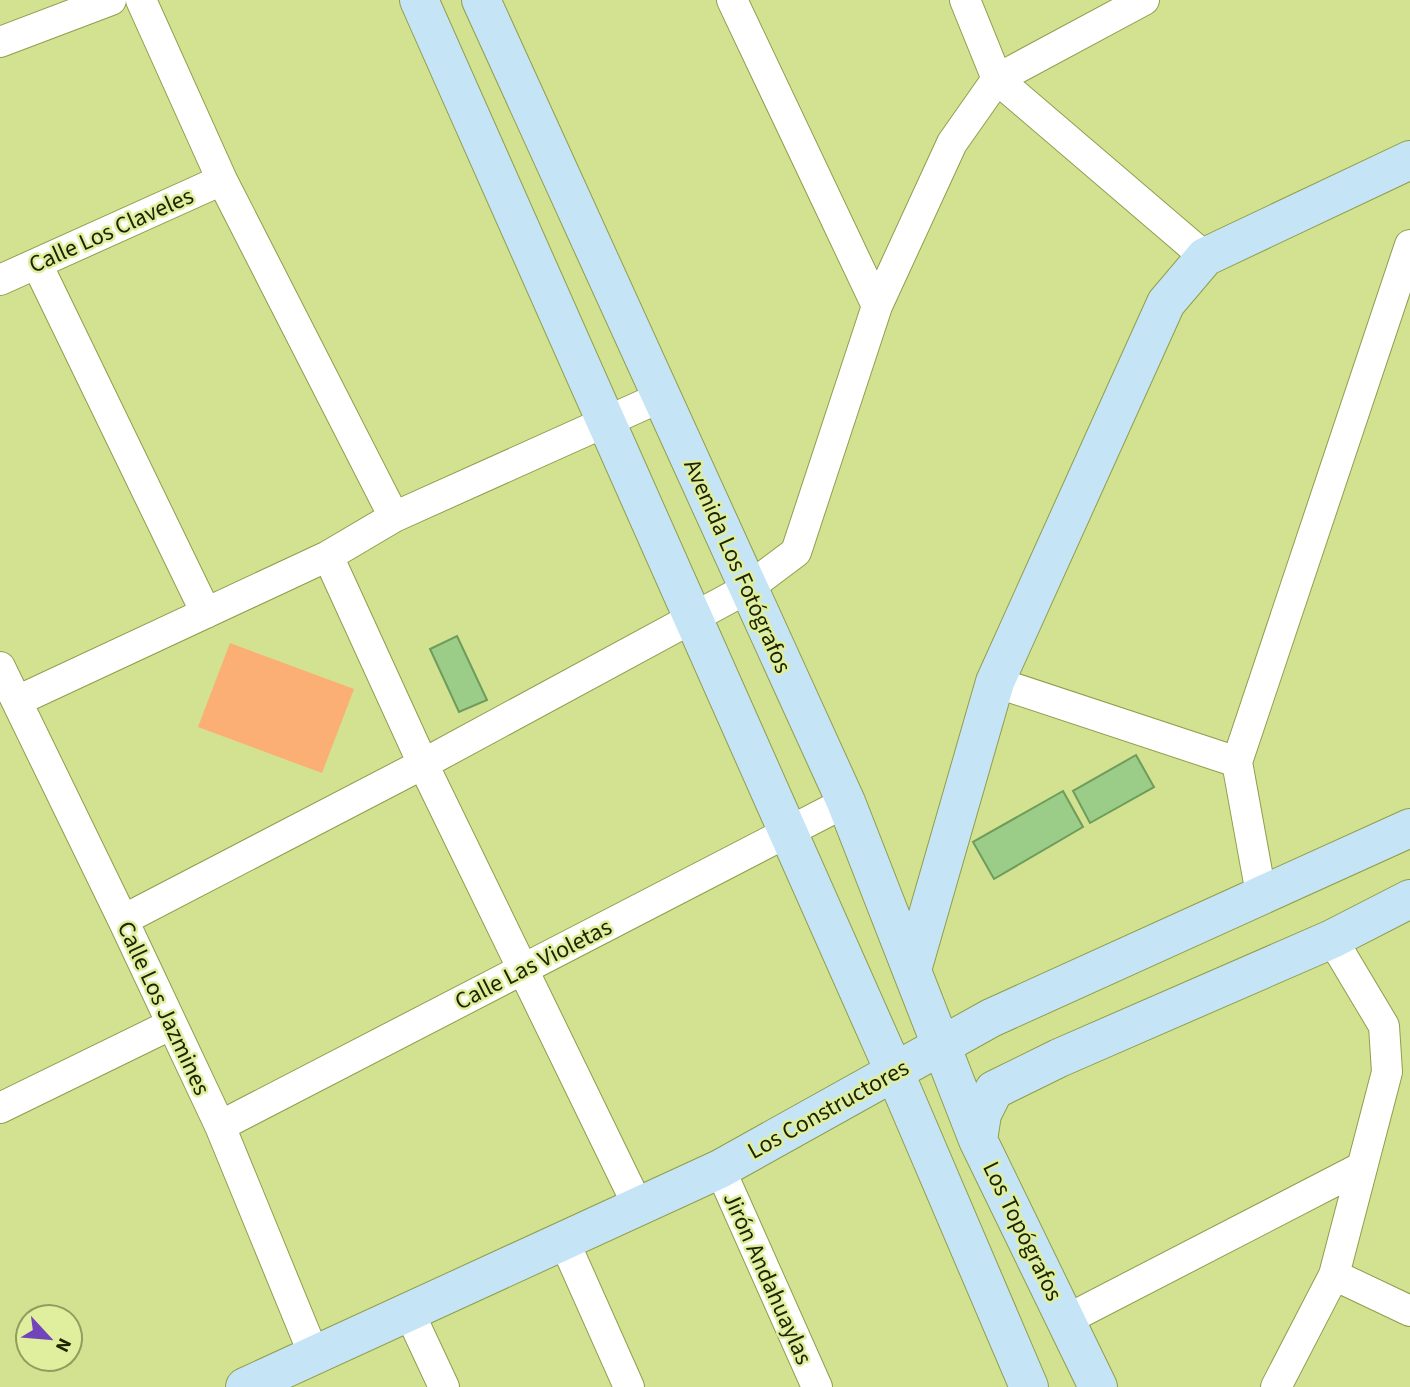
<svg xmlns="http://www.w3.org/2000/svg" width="1410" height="1387" viewBox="0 0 1410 1387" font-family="'Source Sans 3',sans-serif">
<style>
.green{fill:#fbaf75}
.building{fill:#9bcc88;stroke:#6d9c5b;stroke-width:2}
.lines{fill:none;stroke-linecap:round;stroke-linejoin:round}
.street-casing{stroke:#909d4e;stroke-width:32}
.secondary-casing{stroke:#909d4e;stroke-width:40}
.street{stroke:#fff;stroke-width:30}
.secondary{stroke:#c5e5f7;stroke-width:38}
.labels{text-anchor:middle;stroke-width:5;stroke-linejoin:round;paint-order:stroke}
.street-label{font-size:24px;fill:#1d2201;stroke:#dfef9d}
</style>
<rect width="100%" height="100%" fill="#d2e290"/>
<!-- green -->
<path class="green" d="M 230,643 L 354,689 L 322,773 L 198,727 Z"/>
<!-- building -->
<path class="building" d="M 457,636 L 487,700 L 459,712 L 430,649 Z
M 1136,755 L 1154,787 L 1090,823 L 1073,791 Z
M 1063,791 L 1083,827 L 994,879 L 973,842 Z"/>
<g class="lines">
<defs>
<path id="street" d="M 141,0 L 222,180 L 394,517
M 732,0 L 877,306
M 965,0 L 997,79 L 1205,257
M 0,42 L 111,0
M 37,264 L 206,613
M 0,280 L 222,180
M 328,556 L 423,764 L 638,1206
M 0,667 L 123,920 L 220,1126 L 314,1355
M 995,682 L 1237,762
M 17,701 L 328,556 L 394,517 L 661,397
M 1261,894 L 1237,762 L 1410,245
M 123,920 L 423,764 L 748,588 L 796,552 L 877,306 L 952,143 L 997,79 L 1144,0
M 0,1108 L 172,1024
M 220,1126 L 846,802
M 720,1169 L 817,1387
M 564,1241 L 629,1387
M 1334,1275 L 1410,1311
M 409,1312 L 444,1387
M 1066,1320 L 1362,1167
M 1276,1387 L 1334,1275 L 1387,1072 L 1384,1026 L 1332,939"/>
<path id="secondary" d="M 419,0 L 894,1071 L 1029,1387
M 481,0 L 846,802 L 978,1140
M 912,970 L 995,682 L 1166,303 L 1205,257 L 1410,160
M 245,1387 L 720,1169 L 991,1018 L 1410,828
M 1098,1387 L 978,1140 L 982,1114 L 994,1090 L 1059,1058 L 1332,939 L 1410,899"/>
</defs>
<!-- street casing -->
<use href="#street" class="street-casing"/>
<!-- secondary casing -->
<use href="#secondary" class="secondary-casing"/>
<!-- street -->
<use href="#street" class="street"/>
<!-- secondary -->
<use href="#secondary" class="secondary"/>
</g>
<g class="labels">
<!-- street labels -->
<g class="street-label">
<text transform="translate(111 230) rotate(-24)" y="8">Calle Los Claveles</text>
<text transform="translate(738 566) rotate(66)" y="8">Avenida Los Fotógrafos</text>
<text transform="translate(533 964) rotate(-27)" y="8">Calle Las Violetas</text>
<text transform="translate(164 1008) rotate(65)" y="8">Calle Los Jazmines</text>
<text transform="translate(828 1109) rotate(-29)" y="8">Los Constructores</text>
<text transform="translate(1023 1231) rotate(64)" y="8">Los Topógrafos</text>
<text transform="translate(768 1278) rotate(66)" y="8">Jirón Andahuaylas</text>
</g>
</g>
<!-- north arrow -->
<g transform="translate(49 1338) rotate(116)"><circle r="33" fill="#dfef9d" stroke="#919d5f" stroke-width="2"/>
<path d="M0-5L12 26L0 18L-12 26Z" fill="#7244bc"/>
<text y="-10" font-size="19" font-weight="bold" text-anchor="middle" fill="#1d2201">N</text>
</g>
</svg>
